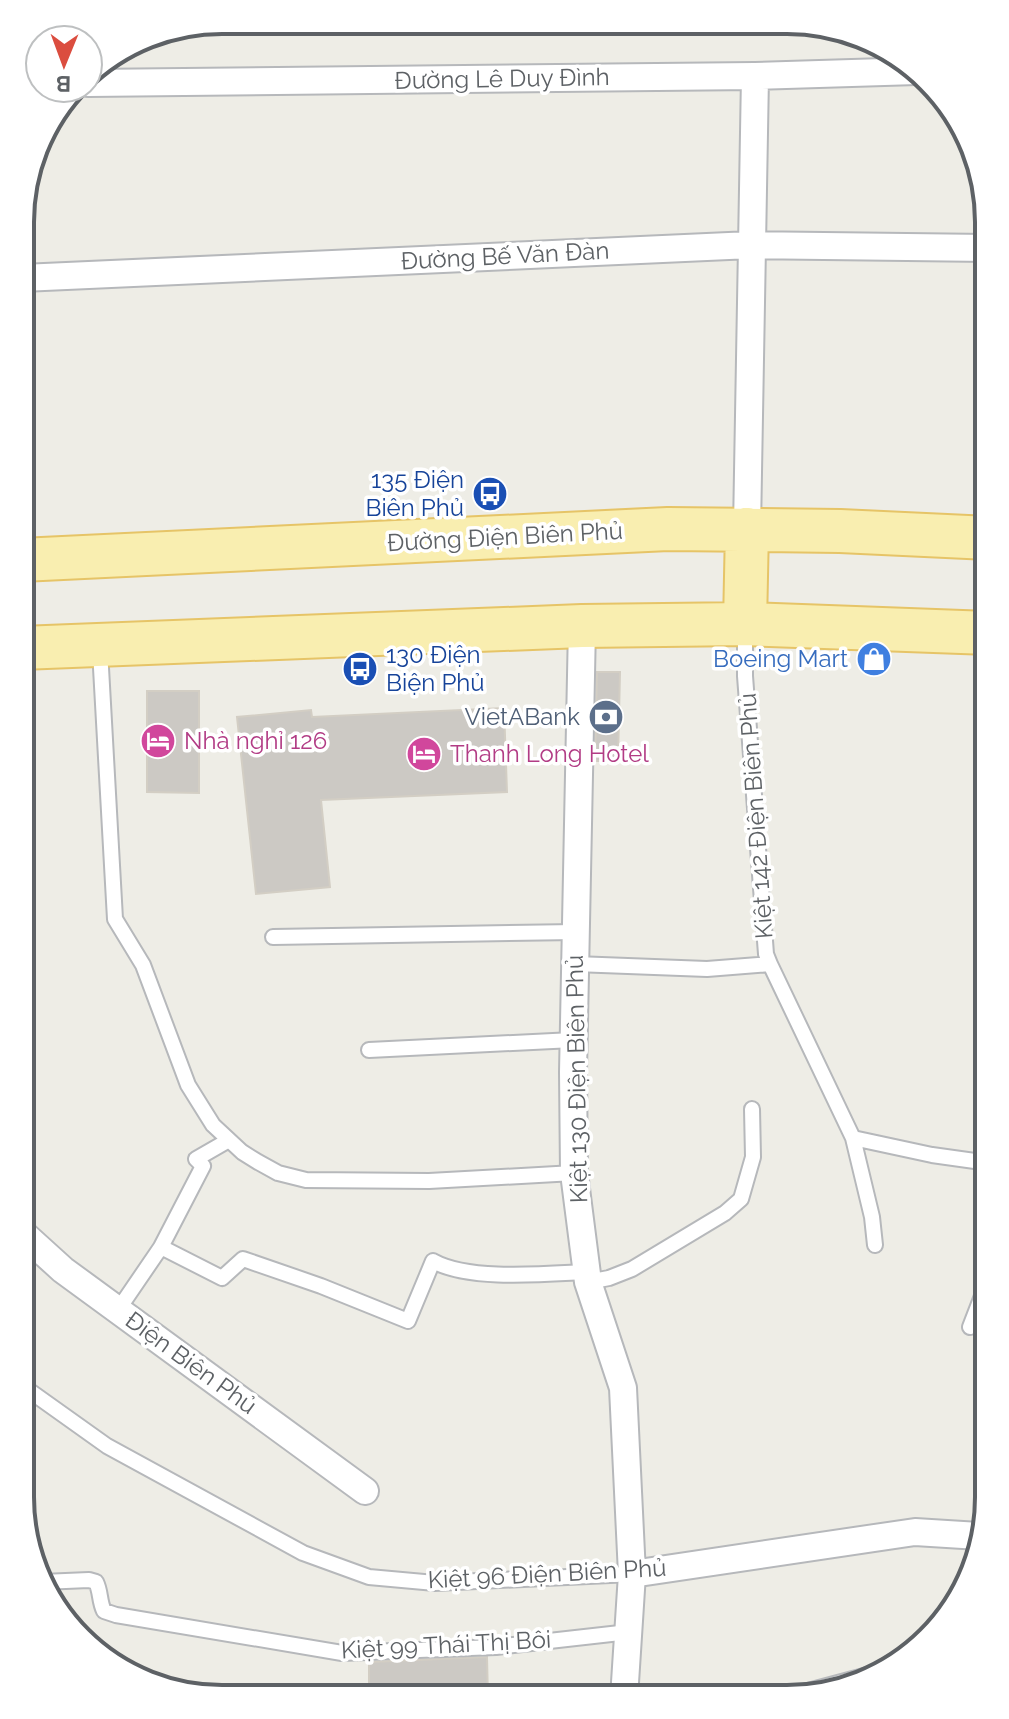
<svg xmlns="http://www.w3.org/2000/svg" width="1009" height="1719" viewBox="0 0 1009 1719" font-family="Raleway,sans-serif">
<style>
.building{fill:#ccc9c4;stroke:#d3cec4;stroke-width:2}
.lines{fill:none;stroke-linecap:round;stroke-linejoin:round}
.lane-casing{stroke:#b6b8bb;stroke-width:18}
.street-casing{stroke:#b6b8bb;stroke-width:30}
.primary-casing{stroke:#e6c467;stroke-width:46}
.lane{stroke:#fff;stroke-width:14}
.street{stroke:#fff;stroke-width:26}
.primary{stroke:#f9eeb0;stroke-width:42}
.labels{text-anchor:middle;stroke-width:7;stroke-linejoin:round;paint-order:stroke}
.street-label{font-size:24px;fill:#5d6165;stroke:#fff}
.transit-label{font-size:24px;fill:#164399;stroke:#fff;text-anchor:end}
.shop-label{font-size:24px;fill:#366cbe;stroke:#fff;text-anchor:end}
.service-label{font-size:24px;fill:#4e5e75;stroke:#fff;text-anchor:end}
.hotel-label{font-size:24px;fill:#b23c85;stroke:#fff;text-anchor:start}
.rim{fill:none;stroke:#5d6165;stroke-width:4}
</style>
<rect width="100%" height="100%" fill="#eeede6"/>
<!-- building -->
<path class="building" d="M 597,672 L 620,672 L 618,761 L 595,761 Z
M 147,691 L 199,691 L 199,793 L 147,792 Z
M 504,708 L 507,792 L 321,800 L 330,887 L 256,894 L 237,717 L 311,710 L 312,717 Z
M 487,1657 L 488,1698 L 369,1698 L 369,1662 Z"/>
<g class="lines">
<defs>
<path id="lane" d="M 745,629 L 745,676 L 766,954 L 770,964 L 853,1138 L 932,1155 L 989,1163
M 100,650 L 115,919 L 143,965 L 188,1085 L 213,1125 L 242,1152 L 258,1162 L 278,1173 L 306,1180 L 429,1181 L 574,1173
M 273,937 L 576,932
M 575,964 L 707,969 L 770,964
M 369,1050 L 573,1040
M 21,1053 L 27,1058
M 853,1138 L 872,1217 L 875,1245
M 229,1140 L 196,1159 L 203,1166 L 161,1247 L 222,1278 L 243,1259 L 321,1286 L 408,1321 L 433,1261 C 469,1281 544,1274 586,1272
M 588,1282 L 609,1278 L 632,1269 L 725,1213 L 741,1199 L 753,1157 L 752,1109
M 118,1310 L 161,1247
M 970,1327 L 987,1283 L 989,1274
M 20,1384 L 107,1446 L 303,1553 L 369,1577 L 435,1583 L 632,1574
M 42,1582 L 89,1580 L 96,1582 C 101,1592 99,1601 104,1611 L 116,1615 L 342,1653 L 496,1647 L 629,1632
M 778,1699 L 879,1672"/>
<path id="street" d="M 222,20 L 225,20
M 88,83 L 755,76 L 917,71
M 22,278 L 751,245 L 989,248
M 747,529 L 755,76
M 582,626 L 573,1072 L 574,1173 L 588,1282 L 623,1388 L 632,1574 L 624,1698
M 20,1231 L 63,1270 L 365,1491
M 632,1574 L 915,1532 L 979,1536"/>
<path id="primary" d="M 21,560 L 668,529 L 840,531 L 989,538
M 745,624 L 747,529
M 21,648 L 582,626 L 745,624 L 989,633"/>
</defs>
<!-- lane casing -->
<use href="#lane" class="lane-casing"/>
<!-- street casing -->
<use href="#street" class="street-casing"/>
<!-- primary casing -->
<use href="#primary" class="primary-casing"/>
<!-- lane -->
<use href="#lane" class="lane"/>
<!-- street -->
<use href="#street" class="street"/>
<!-- primary -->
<use href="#primary" class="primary"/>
</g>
<!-- icons -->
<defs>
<symbol id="bus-disc" viewBox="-11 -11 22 22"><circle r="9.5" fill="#1a4fb4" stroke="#fff"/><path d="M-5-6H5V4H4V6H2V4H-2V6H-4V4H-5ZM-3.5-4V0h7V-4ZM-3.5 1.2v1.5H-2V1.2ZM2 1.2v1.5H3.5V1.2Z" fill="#fff"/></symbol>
<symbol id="shop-disc" viewBox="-11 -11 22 22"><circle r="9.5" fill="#3f7fe0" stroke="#fff"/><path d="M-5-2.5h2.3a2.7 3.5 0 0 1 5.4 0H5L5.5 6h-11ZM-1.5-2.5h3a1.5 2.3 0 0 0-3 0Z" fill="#fff"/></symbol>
<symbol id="bank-disc" viewBox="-11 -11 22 22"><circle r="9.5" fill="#5c6f8a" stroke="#fff"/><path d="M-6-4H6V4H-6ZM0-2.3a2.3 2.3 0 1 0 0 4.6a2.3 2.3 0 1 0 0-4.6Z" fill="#fff"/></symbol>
<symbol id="hotel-disc" viewBox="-11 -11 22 22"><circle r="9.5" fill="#d1479c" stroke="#fff"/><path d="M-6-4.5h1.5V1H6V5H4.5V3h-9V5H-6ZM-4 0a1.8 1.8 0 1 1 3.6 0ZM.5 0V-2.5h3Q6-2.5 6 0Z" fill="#fff"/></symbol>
</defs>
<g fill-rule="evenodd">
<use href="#bus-disc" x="470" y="474" width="40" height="40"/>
<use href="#shop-disc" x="854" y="639" width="40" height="40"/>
<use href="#bus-disc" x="340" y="649" width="40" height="40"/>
<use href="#bank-disc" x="586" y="697" width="40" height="40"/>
<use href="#hotel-disc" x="138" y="721" width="40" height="40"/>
<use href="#hotel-disc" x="404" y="734" width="40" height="40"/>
</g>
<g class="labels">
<!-- street labels -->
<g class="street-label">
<text transform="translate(502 79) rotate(-1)" y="8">Đường Lê Duy Đình</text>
<text transform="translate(505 256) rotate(-3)" y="8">Đường Bế Văn Đàn</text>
<text transform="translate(505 537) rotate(-3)" y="8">Đường Điện Biên Phủ</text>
<text transform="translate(756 816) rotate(-94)" y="8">Kiệt 142 Điện Biên Phủ</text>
<text transform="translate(577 1079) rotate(-91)" y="8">Kiệt 130 Điện Biên Phủ</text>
<text transform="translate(191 1363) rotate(36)" y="8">Điện Biên Phủ</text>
<text transform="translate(547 1574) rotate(-3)" y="8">Kiệt 96 Điện Biên Phủ</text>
<text transform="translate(446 1645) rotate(-3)" y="8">Kiệt 99 Thái Thị Bôi</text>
</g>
<!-- transit labels -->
<g class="transit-label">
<text x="464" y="488">135 Điện<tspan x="464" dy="28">Biên Phủ</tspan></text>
<text x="386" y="663" text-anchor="start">130 Điện<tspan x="386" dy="28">Biện Phủ</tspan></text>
</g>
<!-- shop labels -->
<g class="shop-label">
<text x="848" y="667">Boeing Mart</text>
</g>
<!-- service labels -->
<g class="service-label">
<text x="580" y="725">VietABank</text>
</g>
<!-- hotel labels -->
<g class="hotel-label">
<text x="184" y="749">Nhà nghỉ 126</text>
<text x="450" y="762">Thanh Long Hotel</text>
</g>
</g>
<!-- crop -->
<path d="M0 0H1009V1719H0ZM222 34H787A188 188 0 0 1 975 222V1497A188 188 0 0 1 787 1685H222A188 188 0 0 1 34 1497V222A188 188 0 0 1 222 34Z" fill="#fff" fill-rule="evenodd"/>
<path class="rim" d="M222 34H787A188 188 0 0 1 975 222V1497A188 188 0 0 1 787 1685H222A188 188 0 0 1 34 1497V222A188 188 0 0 1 222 34Z"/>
<!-- north arrow -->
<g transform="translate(64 64) rotate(181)"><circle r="38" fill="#ffffff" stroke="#bec0c1" stroke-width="2"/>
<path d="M0-6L14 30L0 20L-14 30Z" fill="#db4d3f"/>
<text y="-12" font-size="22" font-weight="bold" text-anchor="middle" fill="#5d6165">B</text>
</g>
</svg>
